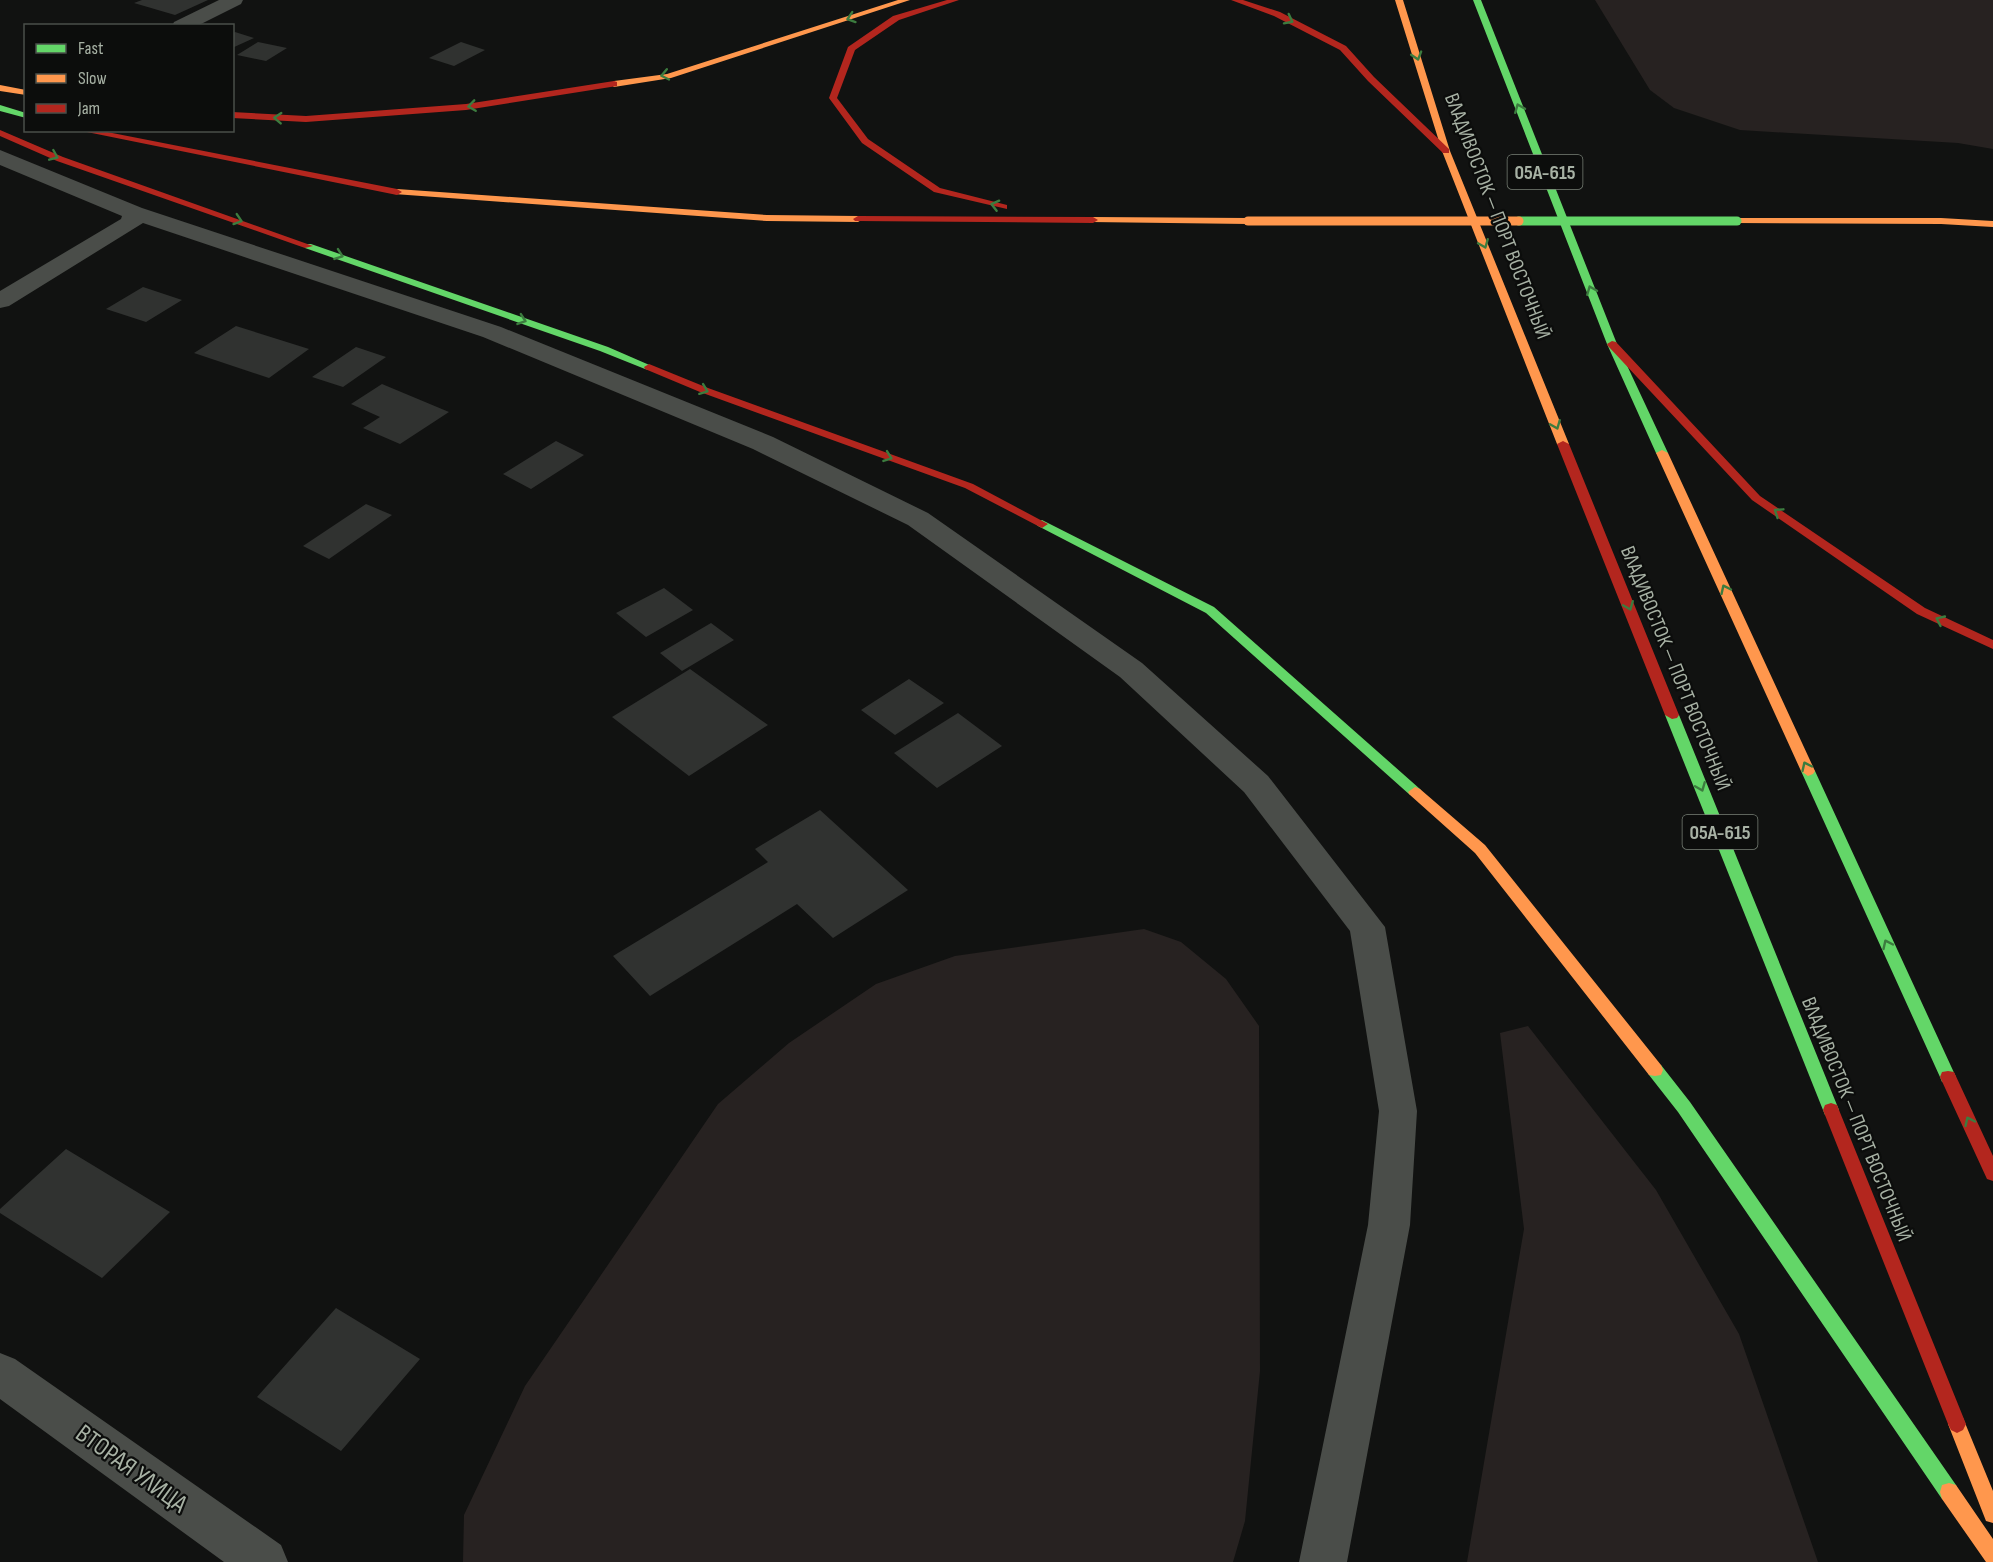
<svg xmlns="http://www.w3.org/2000/svg" width="1993" height="1562" viewBox="0 0 1993 1562" font-family="'Sofia Sans Condensed',sans-serif">
<style>
.green{fill:#272221}
.building{fill:#303230}
.lines{fill:none;stroke-linecap:round;stroke-linejoin:round}
.lane{fill:#4a4d49;fill-rule:evenodd}
.street{fill:#4a4d49;fill-rule:evenodd}
.fast{fill:#63d668;fill-rule:evenodd}
.slow{fill:#ff974d;fill-rule:evenodd}
.jam{fill:#b3261e;fill-rule:evenodd}
.fast-bridge{stroke:#63d668;stroke-width:9}
.slow-bridge{stroke:#ff974d;stroke-width:9}
.oneway{stroke:#3c7c3f}
.labels{text-anchor:middle;stroke-width:4.5;stroke-linejoin:round;paint-order:stroke}
.shield{fill:#0c0d0c;stroke:#788076;stroke-width:1.5}
.shield-label{font-size:20px;font-weight:bold;fill:#a7b1a4}
.street-label{font-size:21px;fill:#a7b1a4;stroke:#0c0d0c}
.near-street-label{font-size:26px;fill:#a7b1a4;stroke:#0c0d0c}
</style>
<rect width="100%" height="100%" fill="#111211"/>
<!-- green -->
<path class="green" d="M 1595,0 L 1993,0 L 1993,149 L 1958,143 L 1740,130 L 1674,108 L 1650,90 Z
M 1144,929 L 1181,942 L 1226,979 L 1259,1026 L 1260,1371 L 1245,1521 L 1233,1562 L 463,1562 L 464,1515 L 525,1386 L 718,1104 L 789,1043 L 876,984 L 955,956 Z
M 1528,1026 L 1656,1190 L 1739,1334 L 1818,1562 L 1467,1562 L 1524,1229 L 1500,1033 Z"/>
<!-- building -->
<path class="building" d="M 142,0 L 208,0 L 175,15 L 134,3 Z
M 235,32 L 254,38 L 232,48 L 232,34 Z
M 258,42 L 287,48 L 266,61 L 237,55 Z
M 461,42 L 485,50 L 454,66 L 429,58 Z
M 143,287 L 182,300 L 146,322 L 106,309 Z
M 236,326 L 309,349 L 269,378 L 194,353 Z
M 356,347 L 386,357 L 343,387 L 312,377 Z
M 382,384 L 449,412 L 400,444 L 363,428 L 380,417 L 351,404 Z
M 556,441 L 584,455 L 531,489 L 503,474 Z
M 366,504 L 392,515 L 329,559 L 303,546 Z
M 664,588 L 693,610 L 646,637 L 616,613 Z
M 711,623 L 734,640 L 682,671 L 660,653 Z
M 690,669 L 768,725 L 689,776 L 612,717 Z
M 909,679 L 944,703 L 895,735 L 861,710 Z
M 958,713 L 1002,746 L 937,788 L 894,753 Z
M 820,810 L 908,890 L 833,938 L 797,904 L 650,996 L 613,956 L 768,862 L 755,849 Z
M 66,1149 L 170,1212 L 102,1278 L 0,1213 L 0,1209 Z
M 336,1308 L 420,1359 L 341,1451 L 257,1397 Z"/>
<g class="lines">
<!-- lane -->
<path class="lane" d="M 219,0 L 243,0 L 241,4 L 197,26 L 172,26 L 174,22 Z"/>
<!-- street -->
<path class="street" d="M 0,150 L 142,208 L 501,327 L 773,437 L 928,513 L 1142,663 L 1268,776 L 1385,927 L 1417,1111 L 1410,1225 L 1347,1562 L 1299,1562 L 1368,1225 L 1379,1111 L 1350,931 L 1244,792 L 1120,677 L 908,525 L 753,449 L 483,337 L 143,223 L 9,306 L 0,308 L 0,291 L 121,219 L 122,216 L 0,165 Z
M 0,1353 L 15,1359 L 281,1545 L 288,1562 L 224,1562 L 0,1399 Z"/>
<!-- fast -->
<path class="fast" d="M 1473,0 L 1481,0 L 1617,344 L 1668,453 L 1666,455 L 1658,455 L 1656,453 L 1607,344 Z
M 0,105 L 26,113 L 26,118 L 0,111 Z
M 305,244 L 311,244 L 608,347 L 654,367 L 649,370 L 645,369 L 600,351 L 305,248 Z
M 1042,520 L 1214,607 L 1420,789 L 1422,792 L 1420,795 L 1410,795 L 1206,613 L 1038,526 L 1036,524 L 1038,522 Z
M 1672,711 L 1679,715 L 1839,1110 L 1837,1115 L 1831,1117 L 1825,1115 L 1665,715 Z
M 1808,766 L 1815,771 L 1956,1077 L 1954,1082 L 1948,1083 L 1942,1082 L 1940,1077 L 1801,771 Z
M 1655,1064 L 1661,1065 L 1690,1102 L 1956,1485 L 1958,1492 L 1956,1499 L 1949,1501 L 1942,1499 L 1678,1112 L 1649,1075 L 1647,1070 L 1649,1065 Z"/>
<!-- slow -->
<path class="slow" d="M 898,0 L 910,0 L 671,78 L 614,87 L 610,84 L 614,81 L 667,74 Z
M 1395,0 L 1403,0 L 1450,151 L 1569,444 L 1567,446 L 1559,446 L 1557,444 L 1442,151 Z
M 0,85 L 26,90 L 26,95 L 0,91 Z
M 397,189 L 767,215 L 858,216 L 863,219 L 858,222 L 767,221 L 394,194 L 392,192 Z
M 1093,217 L 1248,218 L 1253,221 L 1248,224 L 1090,222 L 1088,220 Z
M 1737,218 L 1941,218 L 1993,221 L 1993,227 L 1941,224 L 1734,223 L 1734,219 Z
M 1662,450 L 1668,453 L 1815,771 L 1813,774 L 1808,776 L 1801,771 L 1656,453 Z
M 1415,787 L 1420,789 L 1485,845 L 1661,1065 L 1663,1070 L 1661,1075 L 1655,1076 L 1649,1075 L 1475,853 L 1410,795 L 1408,792 Z
M 1957,1415 L 1963,1418 L 1993,1491 L 1993,1523 L 1986,1521 L 1948,1424 L 1951,1418 Z
M 1949,1483 L 1956,1485 L 1993,1539 L 1993,1562 L 1986,1562 L 1942,1499 L 1940,1492 L 1942,1485 Z"/>
<!-- jam -->
<path class="jam" d="M 947,0 L 959,0 L 899,20 L 855,50 L 837,98 L 868,139 L 940,188 L 1007,205 L 1007,209 L 934,192 L 862,143 L 829,98 L 848,47 L 893,16 Z
M 1231,0 L 1243,0 L 1280,12 L 1346,46 L 1374,77 L 1449,149 L 1449,153 L 1443,153 L 1368,81 L 1340,50 L 1274,16 Z
M 614,81 L 617,82 L 617,86 L 466,110 L 306,122 L 232,118 L 232,112 L 306,116 L 466,104 Z
M 0,130 L 63,157 L 313,246 L 305,248 L 57,161 L 0,136 Z
M 77,130 L 97,130 L 397,189 L 402,192 L 397,195 Z
M 858,216 L 1093,217 L 1098,220 L 1093,223 L 855,221 L 853,219 Z
M 1612,341 L 1616,342 L 1760,496 L 1925,608 L 1993,640 L 1993,649 L 1917,614 L 1752,500 L 1608,346 L 1607,344 Z
M 649,364 L 708,388 L 973,484 L 1048,524 L 1042,528 L 1038,526 L 965,488 L 700,392 L 645,369 L 644,367 Z
M 1563,441 L 1569,444 L 1679,715 L 1677,718 L 1672,719 L 1665,715 L 1557,444 Z
M 1948,1071 L 1954,1072 L 1993,1156 L 1993,1181 L 1987,1179 L 1940,1077 L 1942,1072 Z
M 1831,1103 L 1837,1105 L 1839,1110 L 1966,1424 L 1963,1430 L 1957,1433 L 1951,1430 L 1948,1424 L 1823,1110 L 1825,1105 Z"/>
<!-- fast-bridge -->
<path class="fast-bridge" d="M 1519,221 L 1737,221"/>
<!-- slow-bridge -->
<path class="slow-bridge" d="M 1248,221 L 1519,221"/>
</g>
<!-- one-way arrows -->
<defs><path id="oneway-chevron" d="M-2-3.5L2.5 0L-2 3.5" fill="none" stroke-width="1.6" stroke-linecap="round" stroke-linejoin="round" transform="scale(1.5)"/></defs>
<g class="oneway">
<use href="#oneway-chevron" transform="translate(851 18) rotate(162)"/>
<use href="#oneway-chevron" transform="translate(1289 20) rotate(27)"/>
<use href="#oneway-chevron" transform="translate(1417 56) rotate(73)"/>
<use href="#oneway-chevron" transform="translate(665 75) rotate(168)"/>
<use href="#oneway-chevron" transform="translate(472 106) rotate(172)"/>
<use href="#oneway-chevron" transform="translate(1519 108) rotate(-112)"/>
<use href="#oneway-chevron" transform="translate(278 118) rotate(-177)"/>
<use href="#oneway-chevron" transform="translate(54 156) rotate(23)"/>
<use href="#oneway-chevron" transform="translate(995 205) rotate(-166)"/>
<use href="#oneway-chevron" transform="translate(238 220) rotate(18)"/>
<use href="#oneway-chevron" transform="translate(1484 244) rotate(68)"/>
<use href="#oneway-chevron" transform="translate(339 255) rotate(20)"/>
<use href="#oneway-chevron" transform="translate(1591 290) rotate(-112)"/>
<use href="#oneway-chevron" transform="translate(522 320) rotate(19)"/>
<use href="#oneway-chevron" transform="translate(704 390) rotate(21)"/>
<use href="#oneway-chevron" transform="translate(1556 425) rotate(68)"/>
<use href="#oneway-chevron" transform="translate(888 457) rotate(20)"/>
<use href="#oneway-chevron" transform="translate(1778 512) rotate(-146)"/>
<use href="#oneway-chevron" transform="translate(1725 589) rotate(-115)"/>
<use href="#oneway-chevron" transform="translate(1629 606) rotate(68)"/>
<use href="#oneway-chevron" transform="translate(1940 620) rotate(-155)"/>
<use href="#oneway-chevron" transform="translate(1806 766) rotate(-115)"/>
<use href="#oneway-chevron" transform="translate(1701 787) rotate(68)"/>
<use href="#oneway-chevron" transform="translate(1887 944) rotate(-115)"/>
<use href="#oneway-chevron" transform="translate(1969 1121) rotate(-115)"/>
</g>
<g class="labels">
<!-- shield labels -->
<g class="shield">
<rect x="1507.5" y="155" width="75" height="34" rx="4.5"/>
<rect x="1682.5" y="815" width="75" height="34" rx="4.5"/>
</g>
<g class="shield-label">
<text x="1545" y="179">05А-615</text>
<text x="1720" y="839">05А-615</text>
</g>
<!-- street labels -->
<g class="street-label">
<text transform="translate(1498 216) rotate(69)" y="7">ВЛАДИВОСТОК — ПОРТ ВОСТОЧНЫЙ</text>
<text transform="translate(1676 668) rotate(68)" y="7">ВЛАДИВОСТОК — ПОРТ ВОСТОЧНЫЙ</text>
<text transform="translate(1857 1119) rotate(68)" y="7">ВЛАДИВОСТОК — ПОРТ ВОСТОЧНЫЙ</text>
</g>
<!-- near-street labels -->
<g class="near-street-label">
<text transform="translate(132 1468) rotate(36)" y="9">ВТОРАЯ УЛИЦА</text>
</g>
</g>
<!-- legend -->
<rect x="24" y="24" width="210" height="108" fill="#0c0d0c" stroke="#4a4f49" stroke-width="1.5"/>
<rect x="36" y="44" width="30" height="9" fill="#63d668" stroke="#4a4f49" stroke-width="1.5"/>
<text x="78" y="54" font-size="18" fill="#a7b1a4">Fast</text>
<rect x="36" y="74" width="30" height="9" fill="#ff974d" stroke="#4a4f49" stroke-width="1.5"/>
<text x="78" y="84" font-size="18" fill="#a7b1a4">Slow</text>
<rect x="36" y="104" width="30" height="9" fill="#b3261e" stroke="#4a4f49" stroke-width="1.5"/>
<text x="78" y="114" font-size="18" fill="#a7b1a4">Jam</text>
</svg>
